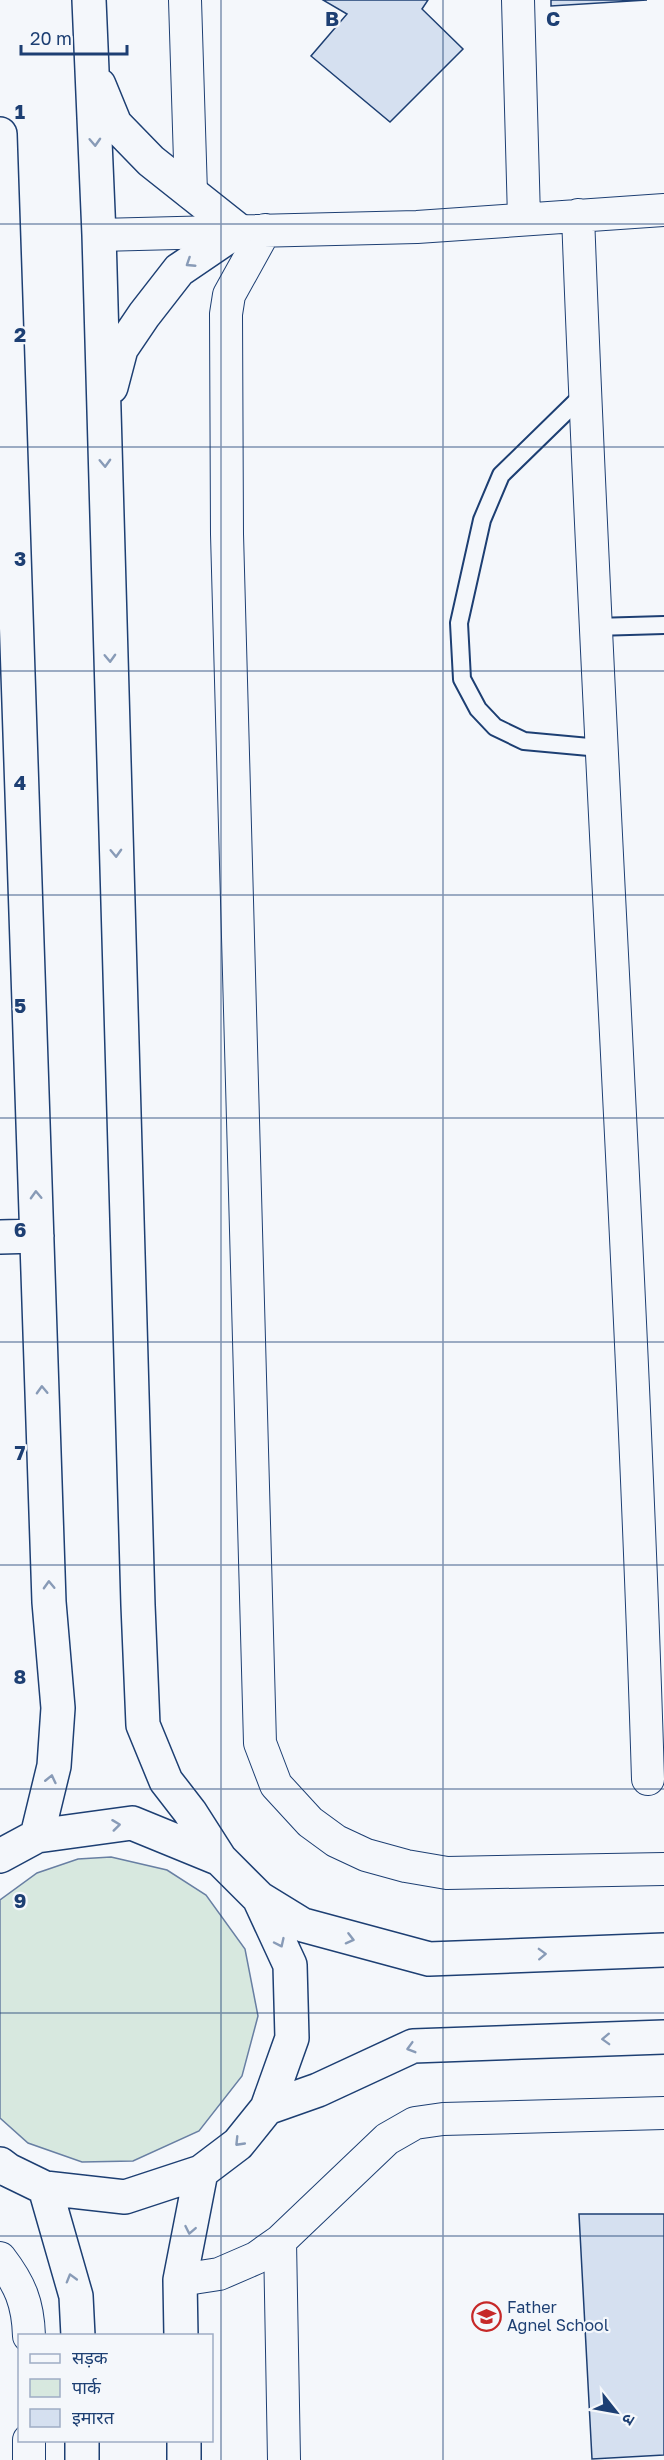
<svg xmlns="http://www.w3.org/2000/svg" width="664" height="2460" viewBox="0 0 664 2460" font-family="'Golos Text','Noto Sans Devanagari',sans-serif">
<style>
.green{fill:#d7e8df;stroke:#687fa3;stroke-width:1.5}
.building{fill:#d5e0f0;stroke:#1d3f73;stroke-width:1.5}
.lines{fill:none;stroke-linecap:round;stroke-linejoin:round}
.lane-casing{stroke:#1d3f73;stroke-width:20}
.street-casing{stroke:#1d3f73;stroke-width:34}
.secondary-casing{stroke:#1d3f73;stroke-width:36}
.lane{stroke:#f4f7fb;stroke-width:16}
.street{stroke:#f4f7fb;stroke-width:32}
.secondary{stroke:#f4f7fb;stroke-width:33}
.oneway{stroke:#889bb7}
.grid{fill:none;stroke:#1d3f73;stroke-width:1.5;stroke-opacity:0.55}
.labels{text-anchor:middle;stroke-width:4.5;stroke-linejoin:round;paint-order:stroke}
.poi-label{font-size:16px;fill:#1d3f73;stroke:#f4f7fb;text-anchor:start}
.grid-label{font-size:20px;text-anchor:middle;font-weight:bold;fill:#1d3f73;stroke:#f4f7fb;stroke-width:4.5;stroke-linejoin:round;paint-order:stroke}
</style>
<rect width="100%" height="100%" fill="#f4f7fb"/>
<!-- green -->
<path class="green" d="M 111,1857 L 167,1870 L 206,1895 L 245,1949 L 258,2016 L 242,2076 L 199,2131 L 133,2161 L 82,2162 L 28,2143 L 0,2118 L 0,1900 L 37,1873 L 78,1859 Z"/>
<!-- building -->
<path class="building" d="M 323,0 L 428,0 L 422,9 L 463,49 L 390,122 L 311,56 L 347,14 Z
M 551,0 L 647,0 L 551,6 Z
M 579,2214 L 664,2214 L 664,2455 L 592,2459 Z"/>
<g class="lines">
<defs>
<path id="lane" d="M 584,394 L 501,475 L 482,520 L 459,623 L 462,679 L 478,709 L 495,727 L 524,741 L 600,748
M 595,627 L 664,625"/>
<path id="street" d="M 185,0 L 191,193
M 518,0 L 524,218
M 578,215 C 597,736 632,1257 648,1779
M 265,230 L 229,295 L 226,314 L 227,534 L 260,1743 L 276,1785 L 310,1822 L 336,1841 L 366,1855 L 406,1866 L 447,1873 L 664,1869
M 99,235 L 417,227 L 664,210
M 280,2241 L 284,2460
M 0,2258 C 20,2284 28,2303 29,2336
M 180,2280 L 219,2274 L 256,2258 L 280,2241 L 387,2139 L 415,2123 L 443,2119 L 664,2113
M 29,2460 L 29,2440"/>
<path id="secondary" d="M 89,0 L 99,235 L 138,1605 L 143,1725 L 166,1781 L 190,1812 L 220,1859
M 99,85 L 115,124 L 151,161 L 238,230 L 179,270 L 144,315 L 121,349 L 111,387
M 0,134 L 49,1602 L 58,1708 L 54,1766 L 37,1836
M 0,1237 L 37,1236
M 0,1856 L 37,1836 L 132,1823 L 220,1859 L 259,1898 L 290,1965 L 292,2038 L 267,2108 L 238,2144 L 201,2172 L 125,2197 L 45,2188 L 8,2170 L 0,2164
M 259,1898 L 303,1925 L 429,1959 L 664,1950
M 267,2108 L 318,2090 L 413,2046 L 664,2037
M 45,2188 L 76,2296 L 78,2336
M 181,2336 L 180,2280 L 201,2172
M 82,2440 L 82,2460
M 184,2440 L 184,2460"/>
</defs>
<!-- lane casing -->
<use href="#lane" class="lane-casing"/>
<!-- street casing -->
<use href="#street" class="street-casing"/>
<!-- secondary casing -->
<use href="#secondary" class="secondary-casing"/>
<!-- lane -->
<use href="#lane" class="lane"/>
<!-- street -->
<use href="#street" class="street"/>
<!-- secondary -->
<use href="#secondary" class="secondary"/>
</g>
<!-- one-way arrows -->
<defs><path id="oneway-chevron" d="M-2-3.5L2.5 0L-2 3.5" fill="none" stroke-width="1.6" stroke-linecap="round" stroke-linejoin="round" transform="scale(1.5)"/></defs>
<g class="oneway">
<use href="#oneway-chevron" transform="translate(95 142) rotate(87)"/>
<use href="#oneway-chevron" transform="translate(190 263) rotate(147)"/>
<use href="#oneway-chevron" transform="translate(105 463) rotate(88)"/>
<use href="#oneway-chevron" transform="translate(110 658) rotate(88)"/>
<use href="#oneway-chevron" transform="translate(116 853) rotate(88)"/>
<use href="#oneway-chevron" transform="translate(36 1195) rotate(-92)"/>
<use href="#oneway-chevron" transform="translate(42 1390) rotate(-92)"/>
<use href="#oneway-chevron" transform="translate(49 1585) rotate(-92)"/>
<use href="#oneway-chevron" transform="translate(51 1779) rotate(-77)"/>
<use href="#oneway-chevron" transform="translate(116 1825) rotate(-7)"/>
<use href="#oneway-chevron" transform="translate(350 1939) rotate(14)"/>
<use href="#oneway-chevron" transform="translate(280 1943) rotate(65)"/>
<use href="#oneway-chevron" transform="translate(542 1954) rotate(-2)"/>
<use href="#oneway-chevron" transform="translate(606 2039) rotate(178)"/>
<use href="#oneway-chevron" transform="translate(411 2048) rotate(164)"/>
<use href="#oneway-chevron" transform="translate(239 2142) rotate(134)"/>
<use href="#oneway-chevron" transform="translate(190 2230) rotate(101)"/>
<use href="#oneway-chevron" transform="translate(71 2278) rotate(-106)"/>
</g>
<!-- grid -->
<path class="grid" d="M 221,0 L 221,2460M 443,0 L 443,2460M 0,224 L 664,224M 0,447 L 664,447M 0,671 L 664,671M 0,895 L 664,895M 0,1118 L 664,1118M 0,1342 L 664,1342M 0,1565 L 664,1565M 0,1789 L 664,1789M 0,2013 L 664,2013M 0,2236 L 664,2236"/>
<!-- icons -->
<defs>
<symbol id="school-ring" viewBox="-11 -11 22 22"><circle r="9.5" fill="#f4f7fb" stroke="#c62828" stroke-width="1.5"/><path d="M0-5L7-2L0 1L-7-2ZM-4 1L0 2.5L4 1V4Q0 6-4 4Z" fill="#c62828"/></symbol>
</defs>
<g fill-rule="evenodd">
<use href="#school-ring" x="470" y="2300" width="33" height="33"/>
</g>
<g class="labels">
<!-- poi labels -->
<g class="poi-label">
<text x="507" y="2313">Father<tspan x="507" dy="18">Agnel School</tspan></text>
</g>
</g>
<g class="grid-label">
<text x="332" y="26">B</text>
<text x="553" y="26">C</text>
<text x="20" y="119">1</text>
<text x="20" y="342">2</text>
<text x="20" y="566">3</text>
<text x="20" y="790">4</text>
<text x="20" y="1013">5</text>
<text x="20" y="1237">6</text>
<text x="20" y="1460">7</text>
<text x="20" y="1684">8</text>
<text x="20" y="1908">9</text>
</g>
<!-- legend -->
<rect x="18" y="2334" width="195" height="108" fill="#f4f7fb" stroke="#9eadc5" stroke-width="1.5"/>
<rect x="30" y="2354" width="30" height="9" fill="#f4f7fb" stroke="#9eadc5" stroke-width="1.5"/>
<text x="72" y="2364" font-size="18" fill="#1d3f73">सड़क</text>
<rect x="30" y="2379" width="30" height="18" fill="#d7e8df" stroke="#9eadc5" stroke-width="1.5"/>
<text x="72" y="2394" font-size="18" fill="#1d3f73">पार्क</text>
<rect x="30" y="2409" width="30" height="18" fill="#d5e0f0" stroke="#9eadc5" stroke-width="1.5"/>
<text x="72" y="2424" font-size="18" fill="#1d3f73">इमारत</text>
<!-- north arrow -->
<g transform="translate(616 2412) rotate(121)" stroke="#f4f7fb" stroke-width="4.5" paint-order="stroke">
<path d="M0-4.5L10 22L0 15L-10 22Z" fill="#1d3f73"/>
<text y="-9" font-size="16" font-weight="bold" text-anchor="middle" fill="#1d3f73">उ</text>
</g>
<!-- scale -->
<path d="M21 45v9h106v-9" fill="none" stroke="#1d3f73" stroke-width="3"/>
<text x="30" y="45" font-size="18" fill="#1d3f73" stroke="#f4f7fb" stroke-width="4.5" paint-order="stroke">20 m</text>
</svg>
